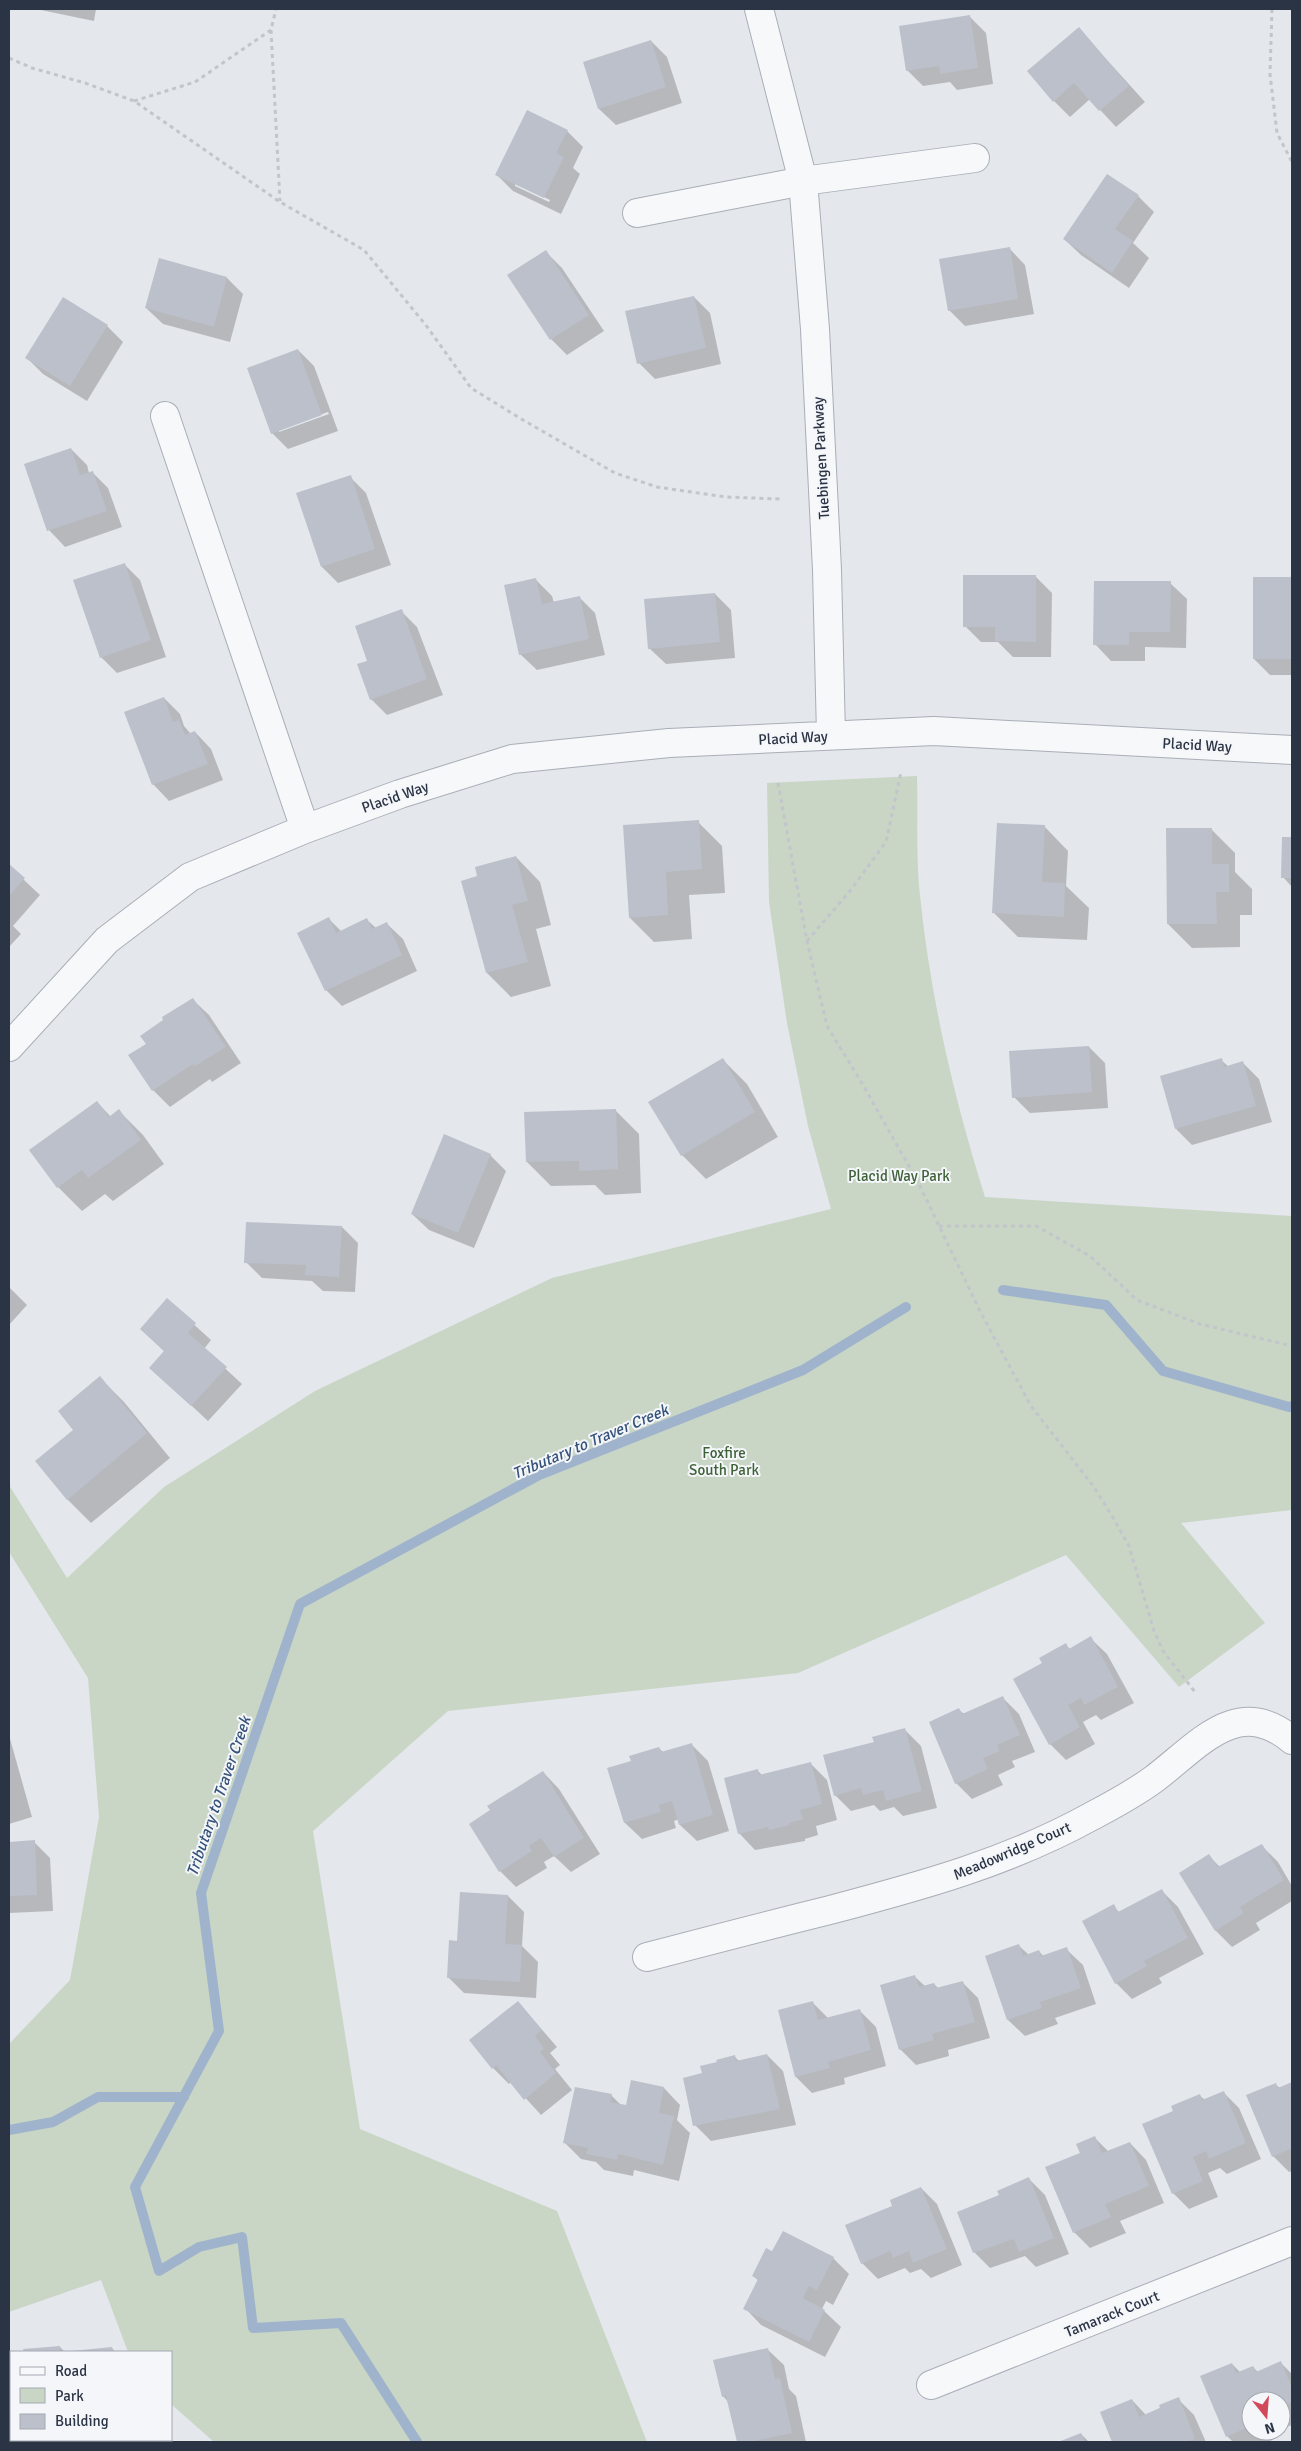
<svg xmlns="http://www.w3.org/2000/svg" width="1301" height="2451" viewBox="0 0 1301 2451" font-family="Signika,sans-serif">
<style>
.green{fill:#c9d6c5}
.shadow{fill:#0003;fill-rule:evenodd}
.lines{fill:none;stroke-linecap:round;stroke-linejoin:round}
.stream{stroke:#9fb4cc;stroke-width:10}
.building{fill:#bbc0ca}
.minor-casing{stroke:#a9aeb7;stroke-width:30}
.path{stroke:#c2c5cb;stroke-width:3;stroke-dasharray:4 4;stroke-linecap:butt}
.minor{stroke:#f7f8fa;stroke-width:28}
.labels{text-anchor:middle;stroke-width:4;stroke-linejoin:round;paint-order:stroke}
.street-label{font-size:15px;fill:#2b3445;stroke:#f4f6f9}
.park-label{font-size:15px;fill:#3f6138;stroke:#f4f6f9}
.water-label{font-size:16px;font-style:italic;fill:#34527a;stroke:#f4f6f9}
</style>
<rect width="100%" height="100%" fill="#e4e7ec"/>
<!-- green -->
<path class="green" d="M 917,776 C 918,812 916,850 919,886 C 929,992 953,1095 985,1197 L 1292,1216 L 1292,1510 L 1181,1523 L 1265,1623 L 1179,1687 L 1066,1555 L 798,1673 L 448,1711 L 313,1831 L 360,2129 L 557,2211 L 647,2442 L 214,2442 L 171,2404 L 171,2352 L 128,2352 L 101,2280 L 9,2312 L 9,2044 L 70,1980 L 99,1817 L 88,1678 L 9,1552 L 9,1485 L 67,1578 L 164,1487 L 315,1391 L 552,1278 L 831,1209 L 808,1126 L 787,1023 L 769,902 L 767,783 Z"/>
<!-- shadow -->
<path class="shadow" d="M 36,9 L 96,9 L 94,21 Z
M 970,17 L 986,33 L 993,84 L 957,90 L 950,82 L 923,86 L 907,70 Z
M 1079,29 L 1145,102 L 1116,127 L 1090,99 L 1070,117 L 1054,101 Z
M 651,41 L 667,57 L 682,103 L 616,125 L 599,109 L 585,62 Z
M 567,131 L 583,147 L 573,168 L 580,174 L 561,214 L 513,191 L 497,175 ZM 515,183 L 550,200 L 549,202 L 515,186 Z
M 1138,196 L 1154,212 L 1133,243 L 1149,258 L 1129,288 L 1081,255 L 1064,239 Z
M 1009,248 L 1025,265 L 1034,314 L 965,326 L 949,310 Z
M 545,251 L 562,268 L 604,331 L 567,355 L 551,339 Z
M 160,260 L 227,278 L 243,294 L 230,342 L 163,324 L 146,308 Z
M 694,297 L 710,313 L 721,364 L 655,379 L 639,363 Z
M 107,326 L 123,342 L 87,401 L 43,374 L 27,358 Z
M 298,350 L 314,366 L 338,431 L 288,449 L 272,433 ZM 328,412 L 329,414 L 279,432 L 279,429 Z
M 71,449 L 87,465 L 89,473 L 92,472 L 108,488 L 122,527 L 65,547 L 49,530 Z
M 350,477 L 366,493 L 391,565 L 338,583 L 322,567 L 298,494 Z
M 124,564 L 140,580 L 166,657 L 117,673 L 101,657 Z
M 1036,577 L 1052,593 L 1051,657 L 1013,657 L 998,642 L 981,642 L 965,626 Z
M 1255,578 L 1292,578 L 1292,675 L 1270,675 L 1254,659 Z
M 536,580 L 552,596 L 554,603 L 579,597 L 595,613 L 605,655 L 537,670 L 520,654 Z
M 1170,583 L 1187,599 L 1186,648 L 1145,647 L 1145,661 L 1111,661 L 1095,644 Z
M 715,594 L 731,610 L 735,658 L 666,664 L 649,648 Z
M 401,611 L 417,627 L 443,695 L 387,715 L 371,699 L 369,661 Z
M 164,698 L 180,714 L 184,726 L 191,734 L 195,732 L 211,749 L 223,780 L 169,801 L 153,784 Z
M 698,822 L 722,846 L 725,893 L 689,895 L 692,939 L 654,942 L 630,918 Z
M 1044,826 L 1068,851 L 1066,886 L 1089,908 L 1087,940 L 1018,937 L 994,913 Z
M 1211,829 L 1235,853 L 1235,872 L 1252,889 L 1252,915 L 1240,915 L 1240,947 L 1192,948 L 1168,924 Z
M 1284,839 L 1292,839 L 1292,887 L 1283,877 Z
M 516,857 L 540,882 L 551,925 L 536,929 L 551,986 L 511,997 L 487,973 Z
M 9,866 L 40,895 L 13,926 L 21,934 L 9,947 Z
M 329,919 L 342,932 L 367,920 L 376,928 L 386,923 L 403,939 L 417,971 L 342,1006 L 326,990 Z
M 192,999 L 209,1015 L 241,1063 L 212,1082 L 210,1079 L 170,1107 L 153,1090 L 130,1055 L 148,1044 Z
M 1089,1047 L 1105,1063 L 1108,1108 L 1030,1113 L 1014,1097 Z
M 723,1060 L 747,1084 L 778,1137 L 706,1179 L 682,1155 Z
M 1221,1060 L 1229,1067 L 1243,1063 L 1259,1079 L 1272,1122 L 1192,1145 L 1176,1129 Z
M 97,1102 L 111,1117 L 119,1111 L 143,1135 L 164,1164 L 113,1201 L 105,1194 L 82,1211 L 58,1187 Z
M 615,1110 L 639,1134 L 641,1193 L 605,1195 L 595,1185 L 551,1186 L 527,1162 Z
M 490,1155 L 506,1171 L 474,1248 L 429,1230 L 412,1214 Z
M 342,1227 L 358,1243 L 355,1292 L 323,1291 L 312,1281 L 262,1278 L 246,1262 Z
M 9,1287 L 27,1305 L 9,1325 Z
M 167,1300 L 211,1340 L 204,1349 L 242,1384 L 208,1421 L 151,1368 L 165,1352 L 141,1329 Z
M 100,1378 L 124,1402 L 170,1458 L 91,1523 L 67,1499 L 75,1430 Z
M 1090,1638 L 1107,1654 L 1134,1703 L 1101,1720 L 1096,1715 L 1083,1722 L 1095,1744 L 1066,1760 L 1050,1744 L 1044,1664 L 1066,1645 L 1070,1649 Z
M 1003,1698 L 1019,1714 L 1035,1752 L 1012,1761 L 1015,1767 L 998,1775 L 1003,1785 L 972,1799 L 956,1783 L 959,1710 L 964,1714 Z
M 905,1730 L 921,1746 L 937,1808 L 903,1816 L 894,1807 L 880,1811 L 874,1805 L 851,1811 L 835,1795 L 876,1743 Z
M 9,1735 L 32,1817 L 9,1824 Z
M 691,1744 L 708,1761 L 729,1831 L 697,1841 L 680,1825 L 679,1819 L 674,1821 L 676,1828 L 642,1839 L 625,1823 L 609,1769 L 633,1762 L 659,1748 L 664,1753 Z
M 811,1764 L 827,1780 L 837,1820 L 816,1826 L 818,1835 L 805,1839 L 805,1841 L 755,1850 L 739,1833 L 757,1770 L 763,1776 Z
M 543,1772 L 559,1789 L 600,1854 L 571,1872 L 554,1856 L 544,1862 L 547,1868 L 516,1887 L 500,1871 Z
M 34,1842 L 50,1858 L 53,1911 L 9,1913 L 9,1843 Z
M 1261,1845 L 1278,1862 L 1292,1886 L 1292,1901 L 1256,1923 L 1260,1930 L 1232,1947 L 1216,1931 L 1181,1873 L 1209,1856 L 1220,1867 Z
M 1162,1891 L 1178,1907 L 1204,1954 L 1159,1978 L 1162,1983 L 1132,1999 L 1116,1983 L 1113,1906 L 1120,1913 Z
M 508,1896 L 524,1912 L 522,1946 L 538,1962 L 536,1998 L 464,1993 L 448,1977 L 458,1942 Z
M 1018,1945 L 1029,1955 L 1039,1951 L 1044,1957 L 1066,1949 L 1083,1965 L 1096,2004 L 1055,2018 L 1058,2024 L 1025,2036 L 1008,2020 L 986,1957 Z
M 915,1977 L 925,1986 L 934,1984 L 939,1989 L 962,1982 L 978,1998 L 990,2038 L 948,2050 L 949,2056 L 916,2065 L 900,2049 Z
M 518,2002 L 557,2047 L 550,2053 L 560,2065 L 555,2069 L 572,2090 L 541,2115 L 511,2082 L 509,2084 L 493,2068 L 471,2040 Z
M 813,2003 L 829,2019 L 860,2011 L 876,2027 L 886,2066 L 844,2078 L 845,2084 L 812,2093 L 796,2077 L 780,2011 Z
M 767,2055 L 783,2071 L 796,2125 L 711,2141 L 695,2125 L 703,2074 L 718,2063 L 735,2057 L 739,2061 Z
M 632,2082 L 664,2088 L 680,2105 L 677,2120 L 690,2133 L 679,2181 L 634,2170 L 633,2176 L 604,2170 L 596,2162 L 581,2159 L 565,2143 L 611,2095 L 621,2105 L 627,2107 Z
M 1292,2083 L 1292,2171 L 1289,2172 L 1273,2156 L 1276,2085 L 1280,2088 Z
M 1223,2092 L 1239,2108 L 1261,2159 L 1227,2174 L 1220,2168 L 1208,2173 L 1218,2197 L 1189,2209 L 1173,2193 L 1175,2112 L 1199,2095 L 1205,2100 Z
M 1095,2138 L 1109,2152 L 1130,2143 L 1146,2160 L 1164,2203 L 1120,2221 L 1126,2233 L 1090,2248 L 1074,2232 L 1081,2154 Z
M 1029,2179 L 1045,2195 L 1069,2254 L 1036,2267 L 1025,2256 L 990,2268 L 974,2252 Z
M 921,2188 L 937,2204 L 962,2265 L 931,2278 L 921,2269 L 910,2273 L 905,2268 L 878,2279 L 862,2263 L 894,2206 Z
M 772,2253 L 833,2258 L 849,2274 L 833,2305 L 826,2301 L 822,2309 L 841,2327 L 825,2357 L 761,2325 L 745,2308 L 759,2281 L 753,2276 Z
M 60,2347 L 65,2352 L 25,2352 L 25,2350 Z
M 112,2348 L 115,2352 L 71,2352 Z
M 767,2349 L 784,2365 L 789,2389 L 796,2396 L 806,2442 L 738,2442 L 729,2403 L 723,2396 Z
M 1281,2363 L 1292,2374 L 1292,2425 L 1281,2429 L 1281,2401 L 1251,2401 L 1251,2431 L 1277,2431 L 1271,2434 L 1273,2440 L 1267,2442 L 1233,2442 L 1227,2436 L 1232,2364 L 1240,2372 L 1253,2367 L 1258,2372 Z
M 9,2367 L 11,2370 L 11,2437 L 9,2438 Z
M 1178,2399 L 1194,2415 L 1206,2442 L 1113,2442 L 1101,2413 L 1132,2400 L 1146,2415 Z
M 1081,2434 L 1089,2442 L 1061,2442 Z"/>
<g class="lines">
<!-- stream -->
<path class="stream" d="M 1003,1290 L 1106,1305 L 1163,1371 L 1289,1407 L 1292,1406
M 9,2130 L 53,2122 L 98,2097 L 184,2097
M 417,2442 L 341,2323 L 253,2328 L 242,2237 L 199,2247 L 159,2271 L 135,2187 L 219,2031 L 201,1893 L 300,1604 L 539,1475 L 803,1370 L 906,1307"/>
</g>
<!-- building -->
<path class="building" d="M 970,15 L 978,68 L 940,74 L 939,66 L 906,71 L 899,26 Z
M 1079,27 L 1129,86 L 1099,111 L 1074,83 L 1053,102 L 1027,71 Z
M 651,40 L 666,87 L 598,109 L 583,62 Z
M 527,110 L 568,130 L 556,153 L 564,157 L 544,198 L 495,175 Z
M 1107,174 L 1139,195 L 1115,229 L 1133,241 L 1112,273 L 1063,239 Z
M 1010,247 L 1018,299 L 948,311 L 939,259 Z
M 546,250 L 589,315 L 550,340 L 507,275 Z
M 159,258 L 227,277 L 214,327 L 145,308 Z
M 694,296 L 706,348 L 637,364 L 625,311 Z
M 63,297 L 108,325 L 70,386 L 25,358 Z
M 298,349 L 322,415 L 271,434 L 247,368 Z
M 71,448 L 80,475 L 93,471 L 107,511 L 47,531 L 24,464 Z
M 351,475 L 375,549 L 321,567 L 296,493 Z
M 125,563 L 151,640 L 100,658 L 73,580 Z
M 963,575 L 1036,575 L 1036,642 L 995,641 L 995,627 L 963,627 Z
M 1253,577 L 1292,577 L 1292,659 L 1253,659 Z
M 536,578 L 542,604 L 580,596 L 589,639 L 519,655 L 504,585 Z
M 1094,581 L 1171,581 L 1170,632 L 1129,632 L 1129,645 L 1093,645 Z
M 715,593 L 720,642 L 648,649 L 644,599 Z
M 402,609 L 427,679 L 370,700 L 357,664 L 367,661 L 355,626 Z
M 164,697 L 173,722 L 179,720 L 185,735 L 195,731 L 208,764 L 152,785 L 124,712 Z
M 699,820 L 702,869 L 666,872 L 668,915 L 629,918 L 623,825 Z
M 997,823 L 1045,825 L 1042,882 L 1065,883 L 1064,917 L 992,913 Z
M 1166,828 L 1212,828 L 1212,864 L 1229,864 L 1229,892 L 1216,892 L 1217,924 L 1167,924 Z
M 1282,837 L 1292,837 L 1292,878 L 1281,878 Z
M 516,856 L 528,901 L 512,905 L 528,962 L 486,973 L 461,881 L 477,876 L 475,867 Z
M 9,864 L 25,878 L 9,896 Z
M 329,917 L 336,933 L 367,918 L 372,929 L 387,922 L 402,955 L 325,991 L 297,933 Z
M 193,998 L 226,1047 L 195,1066 L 193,1064 L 152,1091 L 128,1055 L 146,1044 L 140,1036 L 163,1020 L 162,1017 Z
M 1089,1046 L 1092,1092 L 1012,1098 L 1009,1051 Z
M 723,1058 L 755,1112 L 681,1156 L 648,1102 Z
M 1222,1058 L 1224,1067 L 1243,1061 L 1256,1106 L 1175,1129 L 1160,1076 Z
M 97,1101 L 109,1117 L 119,1109 L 141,1140 L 88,1178 L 82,1170 L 57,1188 L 29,1150 Z
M 616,1109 L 618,1169 L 579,1171 L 579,1161 L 526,1162 L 524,1112 Z
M 444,1134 L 491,1154 L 458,1233 L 411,1214 Z
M 246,1222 L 342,1226 L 339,1277 L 305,1275 L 306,1265 L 244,1263 Z
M 167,1298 L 196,1323 L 188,1333 L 227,1367 L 191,1406 L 149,1368 L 164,1351 L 140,1329 Z
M 100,1376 L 147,1433 L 67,1500 L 35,1461 L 73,1430 L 58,1411 Z
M 1091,1636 L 1118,1687 L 1084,1705 L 1081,1698 L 1068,1705 L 1080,1727 L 1049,1745 L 1013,1679 L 1042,1663 L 1039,1658 L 1066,1643 L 1069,1649 Z
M 1003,1696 L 1020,1735 L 997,1745 L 1000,1751 L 983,1758 L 988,1769 L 955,1784 L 929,1722 L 959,1708 L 962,1714 Z
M 905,1728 L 922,1791 L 886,1801 L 883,1790 L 863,1795 L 861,1788 L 834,1796 L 823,1755 L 874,1742 L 872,1737 Z
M 692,1743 L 713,1815 L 679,1825 L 672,1801 L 659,1805 L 661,1812 L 624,1823 L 607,1768 L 631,1761 L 629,1756 L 659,1747 L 661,1752 Z
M 811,1762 L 822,1804 L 800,1810 L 803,1819 L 789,1823 L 789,1825 L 769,1830 L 768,1827 L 738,1834 L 724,1778 L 758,1769 L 759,1775 Z
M 543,1771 L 584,1838 L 554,1857 L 541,1838 L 529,1846 L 532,1851 L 499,1872 L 469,1824 L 490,1810 L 487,1806 Z
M 35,1840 L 37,1895 L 9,1896 L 9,1842 Z
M 1262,1844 L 1284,1880 L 1240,1907 L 1244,1913 L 1215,1931 L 1179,1873 L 1209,1854 L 1218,1867 Z
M 1162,1889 L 1188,1938 L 1144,1961 L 1147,1966 L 1115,1984 L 1082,1921 L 1114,1904 L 1118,1912 Z
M 460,1892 L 508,1895 L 505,1944 L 522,1945 L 520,1982 L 447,1978 L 449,1940 L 457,1941 Z
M 1019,1944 L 1023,1956 L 1039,1950 L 1041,1956 L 1067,1947 L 1081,1988 L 1040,2002 L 1042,2008 L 1007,2020 L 985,1956 Z
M 915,1975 L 919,1987 L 934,1983 L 936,1988 L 963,1981 L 975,2022 L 932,2034 L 934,2040 L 899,2050 L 880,1985 Z
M 518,2001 L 542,2030 L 535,2036 L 544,2048 L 540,2052 L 556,2073 L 524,2100 L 496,2065 L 492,2069 L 469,2040 Z
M 813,2001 L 818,2020 L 860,2009 L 871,2050 L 828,2062 L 830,2068 L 795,2077 L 778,2010 Z
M 767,2054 L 780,2109 L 693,2126 L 683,2078 L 702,2073 L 700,2066 L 717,2062 L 716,2060 L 735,2055 L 736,2061 Z
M 631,2080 L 664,2087 L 659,2113 L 674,2116 L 663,2165 L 618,2154 L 617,2160 L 586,2154 L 588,2148 L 563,2143 L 575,2087 L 612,2094 L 610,2102 L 626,2105 Z
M 1292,2082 L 1292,2148 L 1272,2157 L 1246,2095 L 1276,2083 L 1278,2088 Z
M 1224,2091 L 1246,2143 L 1209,2159 L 1206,2151 L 1193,2157 L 1203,2181 L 1172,2194 L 1142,2124 L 1173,2111 L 1171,2106 L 1200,2094 L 1202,2100 Z
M 1095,2136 L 1102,2153 L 1130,2142 L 1149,2186 L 1105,2204 L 1111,2217 L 1073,2233 L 1045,2167 L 1080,2153 L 1076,2144 Z
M 1029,2177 L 1054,2238 L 1019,2252 L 1014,2239 L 973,2253 L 957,2212 L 999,2195 L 997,2191 Z
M 921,2187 L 947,2249 L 913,2263 L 909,2251 L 893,2258 L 890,2251 L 861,2264 L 845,2225 L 892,2206 L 890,2200 Z
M 783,2231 L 834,2257 L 817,2290 L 809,2286 L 803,2298 L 825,2310 L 809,2342 L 743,2309 L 758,2279 L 752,2276 L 766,2248 L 772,2251 Z
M 60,2346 L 60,2352 L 24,2352 L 23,2349 Z
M 112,2347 L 113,2352 L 72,2352 L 72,2351 Z
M 768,2348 L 775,2379 L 780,2378 L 792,2433 L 750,2442 L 737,2442 L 726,2396 L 722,2397 L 713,2360 Z
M 1281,2361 L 1292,2388 L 1292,2402 L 1281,2407 L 1281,2401 L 1251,2401 L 1251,2426 L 1226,2437 L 1200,2376 L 1232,2363 L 1236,2373 L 1253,2366 L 1256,2372 Z
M 9,2392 L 11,2416 L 9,2417 Z
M 1179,2397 L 1195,2439 L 1186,2442 L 1112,2442 L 1100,2412 L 1132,2399 L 1139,2417 L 1160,2408 L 1159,2405 Z
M 1081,2433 L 1085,2442 L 1058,2442 Z"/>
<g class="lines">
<defs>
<path id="minor" d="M 759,9 L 803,181 L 815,329 L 827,570 L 831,735
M 637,213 L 803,181 L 975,158
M 165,416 L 305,829
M 9,1047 L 107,940 L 190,877 L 305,829 L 400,794 L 512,759 L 669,743 L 934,731 L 1292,750
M 647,1957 C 708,1941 769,1925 830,1910 C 921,1886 1009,1862 1092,1816 C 1113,1805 1135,1793 1154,1779 C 1198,1746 1237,1694 1292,1740
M 931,2385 L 1292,2241"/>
</defs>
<!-- minor casing -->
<use href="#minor" class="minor-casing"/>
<!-- path -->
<path class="path" d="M 1272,9 L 1270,74 L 1277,133 L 1292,162
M 271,30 L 280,201
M 9,58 L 32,68 L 85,83 L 134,101 L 280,202 L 364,250 L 425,324 L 471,388 L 523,420 L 615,473 L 657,487 L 726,497 L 780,499
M 134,101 L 195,82 L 271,30 L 276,9
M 778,783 L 807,941 L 827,1026 L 863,1085 L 918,1182 L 981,1313 L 1031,1406 L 1094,1487 L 1112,1516 L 1129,1546 L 1154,1631 L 1163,1651 L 1195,1692
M 807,941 L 850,891 L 886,842 L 901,772
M 939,1226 L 1036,1226 L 1090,1256 L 1137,1300 L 1200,1324 L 1292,1346"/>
<!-- minor -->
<use href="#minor" class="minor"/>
</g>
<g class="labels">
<!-- street labels -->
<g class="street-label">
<text transform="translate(821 458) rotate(-93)" y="5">Tuebingen Parkway</text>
<text transform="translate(793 738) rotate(-3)" y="5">Placid Way</text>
<text transform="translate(1197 745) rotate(3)" y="5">Placid Way</text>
<text transform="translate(395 797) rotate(-19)" y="5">Placid Way</text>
<text transform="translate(1012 1851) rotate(-23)" y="5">Meadowridge Court</text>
<text transform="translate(1112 2314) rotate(-22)" y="5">Tamarack Court</text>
</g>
<!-- park labels -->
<g class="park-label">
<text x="899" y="1181">Placid Way Park</text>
<text x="724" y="1458">Foxfire<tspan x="724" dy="17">South Park</tspan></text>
</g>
<!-- water labels -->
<g class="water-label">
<text transform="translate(590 1441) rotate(-23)" y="6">Tributary to Traver Creek</text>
<text transform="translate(218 1796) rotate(-71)" y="6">Tributary to Traver Creek</text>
</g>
</g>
<!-- border -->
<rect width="1301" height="2451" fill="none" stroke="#2b3445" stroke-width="20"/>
<!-- legend -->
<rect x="10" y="2351" width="162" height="90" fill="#f4f6f9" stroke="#a4a8b1"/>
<rect x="20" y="2367" width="25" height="8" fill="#f7f8fa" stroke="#a4a8b1"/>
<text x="55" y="2376" font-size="15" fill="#2b3445">Road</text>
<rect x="20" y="2388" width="25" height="15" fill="#c9d6c5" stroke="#a4a8b1"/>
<text x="55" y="2401" font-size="15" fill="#2b3445">Park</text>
<rect x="20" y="2414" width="25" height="15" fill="#bbc0ca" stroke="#a4a8b1"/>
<text x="55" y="2426" font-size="15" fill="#2b3445">Building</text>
<!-- north arrow -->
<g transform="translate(1266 2416) rotate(163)"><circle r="24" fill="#f4f6f9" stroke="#a4a8b1"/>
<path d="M0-4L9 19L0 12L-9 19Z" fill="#d1495b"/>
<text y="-8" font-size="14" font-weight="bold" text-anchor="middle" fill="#2b3445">N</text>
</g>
</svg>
